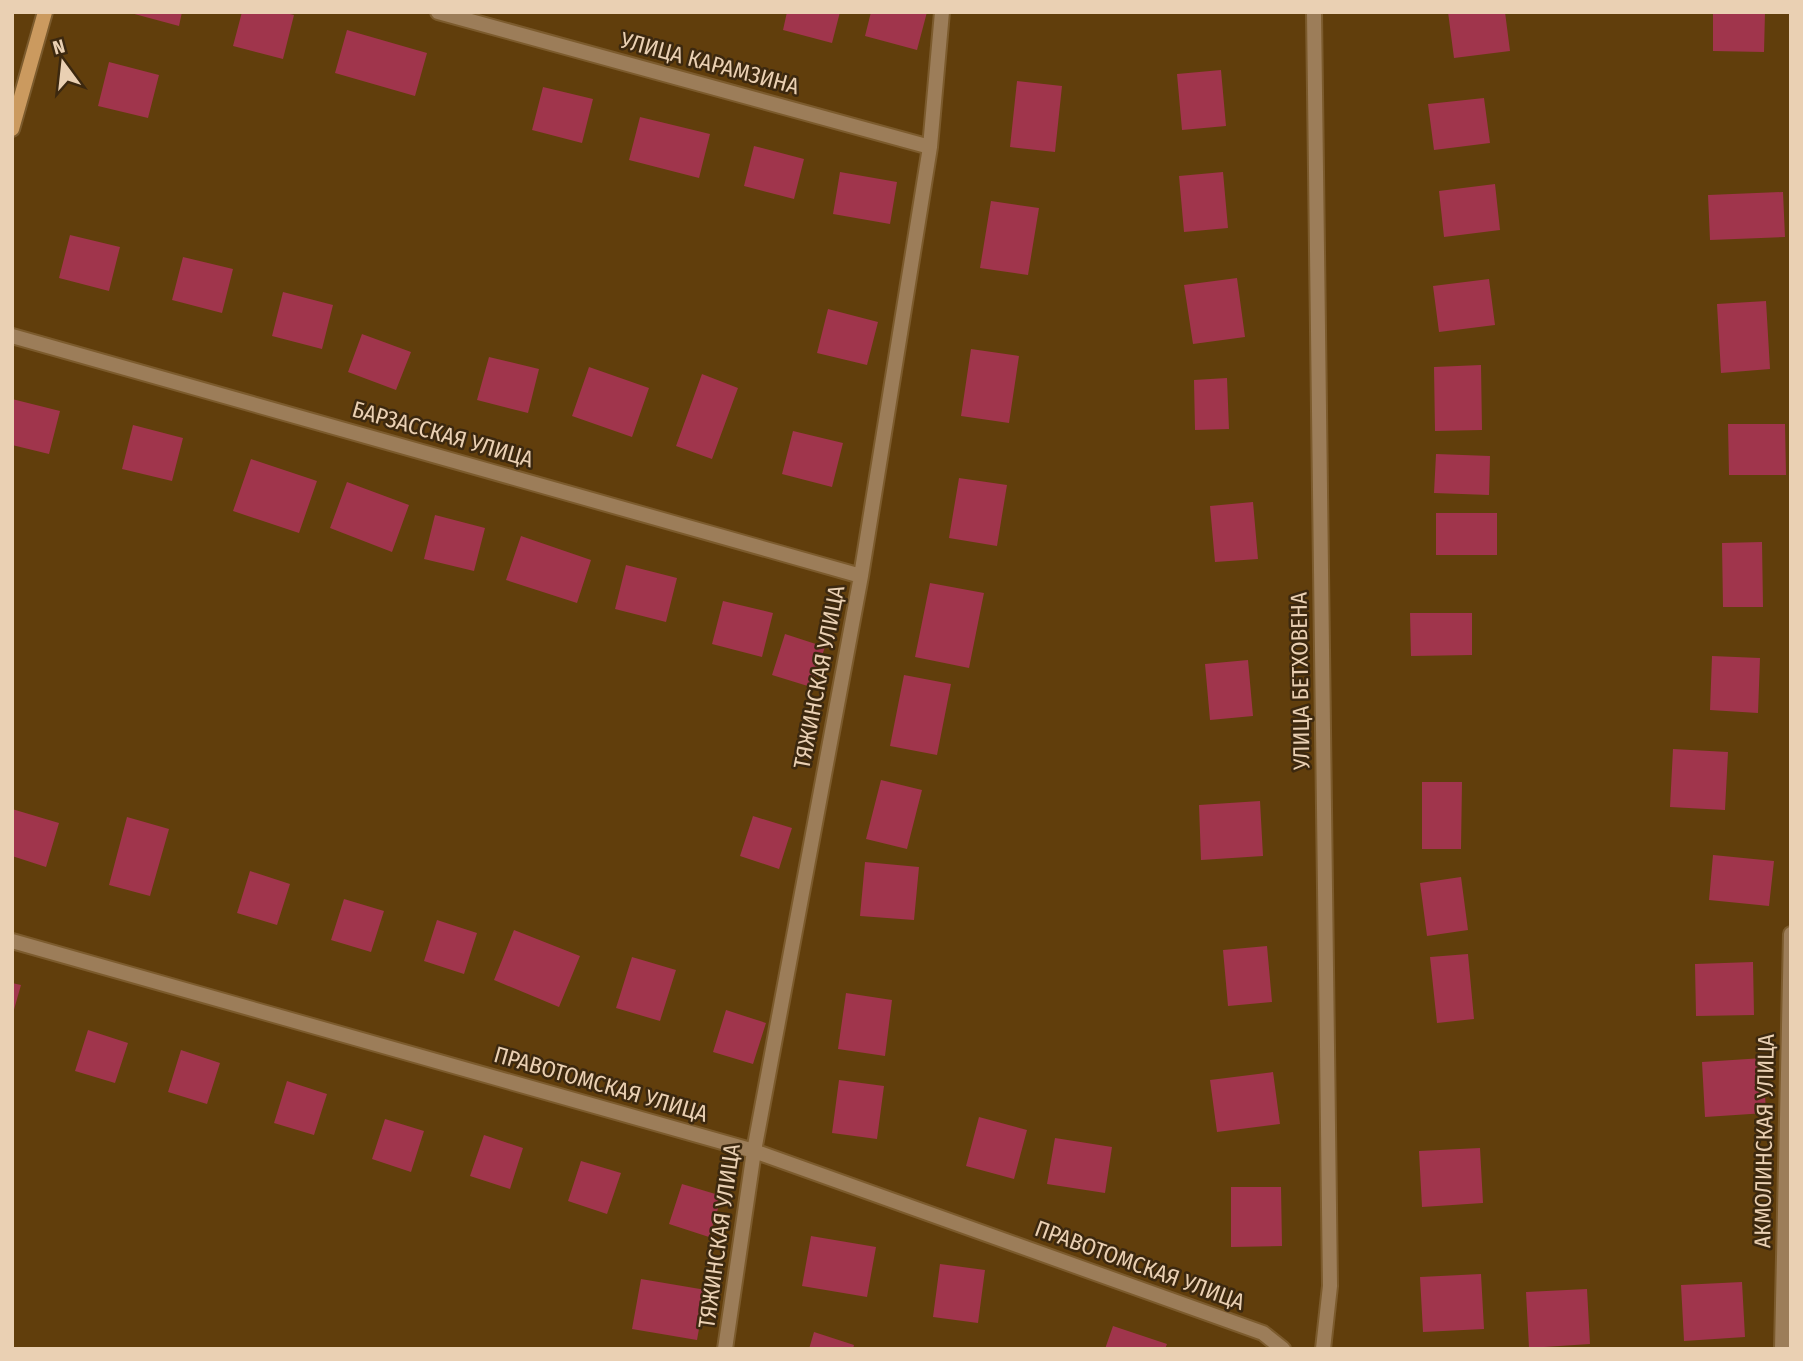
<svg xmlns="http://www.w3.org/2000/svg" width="1803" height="1361" viewBox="0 0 1803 1361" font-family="'Fira Sans Condensed',sans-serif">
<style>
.building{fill:#a0354c}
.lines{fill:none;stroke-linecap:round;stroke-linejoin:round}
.street-casing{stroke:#7c5b2d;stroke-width:18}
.secondary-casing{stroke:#7c5b2d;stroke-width:18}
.street{stroke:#9c7d59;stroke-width:14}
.secondary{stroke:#cb9a5f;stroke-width:14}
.labels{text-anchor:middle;stroke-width:5;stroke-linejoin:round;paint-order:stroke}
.street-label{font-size:23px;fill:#ead0b3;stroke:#3c280f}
</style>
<rect width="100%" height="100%" fill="#613e0c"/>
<!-- building -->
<path class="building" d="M 127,12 L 182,12 L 179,26 Z
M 242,12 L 282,12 L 294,15 L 283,59 L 233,46 Z
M 787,12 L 840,12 L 832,43 L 783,30 Z
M 871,12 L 927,12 L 917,50 L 865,36 Z
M 1448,12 L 1505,12 L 1510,51 L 1454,58 Z
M 1713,12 L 1765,12 L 1764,52 L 1713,51 Z
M 347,30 L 427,53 L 415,96 L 335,73 Z
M 109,62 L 159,75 L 148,118 L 98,106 Z
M 1221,70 L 1226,126 L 1182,130 L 1177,74 Z
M 1017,81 L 1062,86 L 1055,152 L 1010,147 Z
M 543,87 L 593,99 L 582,143 L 532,130 Z
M 1484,98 L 1490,143 L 1434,150 L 1428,104 Z
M 640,117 L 710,134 L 699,178 L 629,160 Z
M 754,146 L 804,159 L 794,199 L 744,186 Z
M 840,172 L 897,182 L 890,224 L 833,214 Z
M 1223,172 L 1228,228 L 1184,232 L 1179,176 Z
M 1495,184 L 1500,230 L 1444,237 L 1439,191 Z
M 1783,192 L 1785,237 L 1710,240 L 1708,195 Z
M 991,201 L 1039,208 L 1028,275 L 980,268 Z
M 70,235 L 120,247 L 109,291 L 59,278 Z
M 183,257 L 233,269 L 222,313 L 172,300 Z
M 1237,278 L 1245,337 L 1193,344 L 1184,285 Z
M 1489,279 L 1495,325 L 1439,332 L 1433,286 Z
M 283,292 L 333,305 L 322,349 L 272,336 Z
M 1766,301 L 1770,369 L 1721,373 L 1717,304 Z
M 828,309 L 878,322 L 867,365 L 817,353 Z
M 362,334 L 411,352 L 396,390 L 348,372 Z
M 971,349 L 1019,356 L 1009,423 L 961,416 Z
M 489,357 L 539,369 L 528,413 L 477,400 Z
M 1481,365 L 1482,430 L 1435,431 L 1434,367 Z
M 589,367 L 649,388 L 632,437 L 572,416 Z
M 702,374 L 738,388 L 712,459 L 676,446 Z
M 1227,378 L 1229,429 L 1195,430 L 1194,380 Z
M 12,399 L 60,411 L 49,454 L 12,445 Z
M 1728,424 L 1785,424 L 1786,475 L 1729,475 Z
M 133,425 L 183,438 L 172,481 L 122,469 Z
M 793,431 L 843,443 L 832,487 L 782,474 Z
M 1436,454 L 1490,456 L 1489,495 L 1434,493 Z
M 251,459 L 317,481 L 299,533 L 233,511 Z
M 959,478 L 1007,485 L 997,546 L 949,538 Z
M 347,482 L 409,505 L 392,552 L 330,528 Z
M 1253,502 L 1258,559 L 1215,562 L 1210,506 Z
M 1436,513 L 1497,513 L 1497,555 L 1436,555 Z
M 435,515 L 485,528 L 474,571 L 424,559 Z
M 521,536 L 591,560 L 577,603 L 506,580 Z
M 1762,542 L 1763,607 L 1723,607 L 1722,543 Z
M 626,565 L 677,578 L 666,622 L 615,609 Z
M 930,583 L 984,593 L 969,668 L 915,657 Z
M 723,601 L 773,613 L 762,657 L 712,644 Z
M 1410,613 L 1472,613 L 1472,655 L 1411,656 Z
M 785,634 L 825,647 L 811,687 L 772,675 Z
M 1712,656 L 1760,658 L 1758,713 L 1710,710 Z
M 1248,660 L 1253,716 L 1210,720 L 1205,664 Z
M 904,675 L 951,684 L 937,755 L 890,746 Z
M 1673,749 L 1728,752 L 1725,810 L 1670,807 Z
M 881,780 L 922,790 L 907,849 L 866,839 Z
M 1422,782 L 1462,782 L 1461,849 L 1422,849 Z
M 1260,801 L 1263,856 L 1201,860 L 1199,805 Z
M 12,809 L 59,823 L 46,867 L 12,856 Z
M 753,816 L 792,828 L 779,869 L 740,856 Z
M 127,817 L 169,829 L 150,896 L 109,885 Z
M 1713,855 L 1774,861 L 1769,906 L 1709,900 Z
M 865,862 L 919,867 L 914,920 L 860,916 Z
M 250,871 L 290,884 L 277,925 L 237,913 Z
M 1461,877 L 1468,930 L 1427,936 L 1420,883 Z
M 344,899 L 384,911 L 371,952 L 331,940 Z
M 437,920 L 477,933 L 464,974 L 424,961 Z
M 514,930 L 580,956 L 559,1007 L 494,980 Z
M 1267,946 L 1272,1002 L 1228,1006 L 1223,950 Z
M 1468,954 L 1474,1019 L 1437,1023 L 1430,957 Z
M 632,957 L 676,970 L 660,1021 L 616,1008 Z
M 1753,962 L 1754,1015 L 1696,1016 L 1695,964 Z
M 12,983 L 21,985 L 13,1013 L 12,1013 Z
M 846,993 L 892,1000 L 885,1056 L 838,1049 Z
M 726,1010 L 766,1023 L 753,1064 L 713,1052 Z
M 88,1030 L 128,1043 L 115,1083 L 75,1071 Z
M 181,1050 L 220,1063 L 207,1104 L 168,1092 Z
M 1763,1058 L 1766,1113 L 1705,1117 L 1702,1062 Z
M 1273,1072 L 1280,1124 L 1217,1132 L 1210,1080 Z
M 839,1080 L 884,1086 L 877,1139 L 832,1133 Z
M 287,1081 L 327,1094 L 314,1135 L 274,1123 Z
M 979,1117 L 1027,1130 L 1014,1179 L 966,1166 Z
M 385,1119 L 424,1131 L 411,1172 L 372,1159 Z
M 484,1135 L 523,1148 L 510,1189 L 470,1176 Z
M 1055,1138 L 1112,1147 L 1105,1193 L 1047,1184 Z
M 1480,1148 L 1483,1203 L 1422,1207 L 1419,1151 Z
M 581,1161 L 621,1173 L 607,1214 L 568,1201 Z
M 682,1184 L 722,1196 L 709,1237 L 669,1224 Z
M 1231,1187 L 1281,1187 L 1282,1246 L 1231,1247 Z
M 811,1236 L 876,1247 L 867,1297 L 802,1286 Z
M 940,1264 L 985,1270 L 978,1323 L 933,1317 Z
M 1481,1274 L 1484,1329 L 1423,1332 L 1420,1277 Z
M 641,1279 L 706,1290 L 697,1340 L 632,1329 Z
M 1742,1282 L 1745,1337 L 1684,1341 L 1681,1285 Z
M 1587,1289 L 1590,1344 L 1529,1348 L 1526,1292 Z
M 1113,1326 L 1167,1344 L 1165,1349 L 1105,1349 Z
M 814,1332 L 854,1345 L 853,1349 L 809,1349 Z"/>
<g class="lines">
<defs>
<path id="street" d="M 438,12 L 930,147
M 1314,12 L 1330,1286 L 1323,1349
M 12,336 L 861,576
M 12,941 L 754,1151 L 1263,1333 L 1283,1349
M 725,1349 L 754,1151 L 861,576 L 930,147 L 942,12
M 1782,1349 L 1791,934"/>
<path id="secondary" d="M 12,129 L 45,12"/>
</defs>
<!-- street casing -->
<use href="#street" class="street-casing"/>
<!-- secondary casing -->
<use href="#secondary" class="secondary-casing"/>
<!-- street -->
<use href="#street" class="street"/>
<!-- secondary -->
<use href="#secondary" class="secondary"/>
</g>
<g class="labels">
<!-- street labels -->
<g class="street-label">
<text transform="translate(710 63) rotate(15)" y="8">УЛИЦА КАРАМЗИНА</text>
<text transform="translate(443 434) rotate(16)" y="8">БАРЗАССКАЯ УЛИЦА</text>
<text transform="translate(819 677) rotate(-79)" y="8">ТЯЖИНСКАЯ УЛИЦА</text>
<text transform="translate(1300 681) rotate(-91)" y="8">УЛИЦА БЕТХОВЕНА</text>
<text transform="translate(601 1084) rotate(16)" y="8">ПРАВОТОМСКАЯ УЛИЦА</text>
<text transform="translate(1764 1141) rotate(-89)" y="8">АКМОЛИНСКАЯ УЛИЦА</text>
<text transform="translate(719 1236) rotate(-82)" y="8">ТЯЖИНСКАЯ УЛИЦА</text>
<text transform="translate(1140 1265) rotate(20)" y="8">ПРАВОТОМСКАЯ УЛИЦА</text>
</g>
</g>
<!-- border -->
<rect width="1803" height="1361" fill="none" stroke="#ead0b3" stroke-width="28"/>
<!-- north arrow -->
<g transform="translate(63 63) rotate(345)" stroke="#3c280f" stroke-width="5" paint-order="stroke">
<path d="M0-5L12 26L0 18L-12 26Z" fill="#ead0b3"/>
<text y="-10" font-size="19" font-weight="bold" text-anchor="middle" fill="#ead0b3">N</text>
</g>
</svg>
